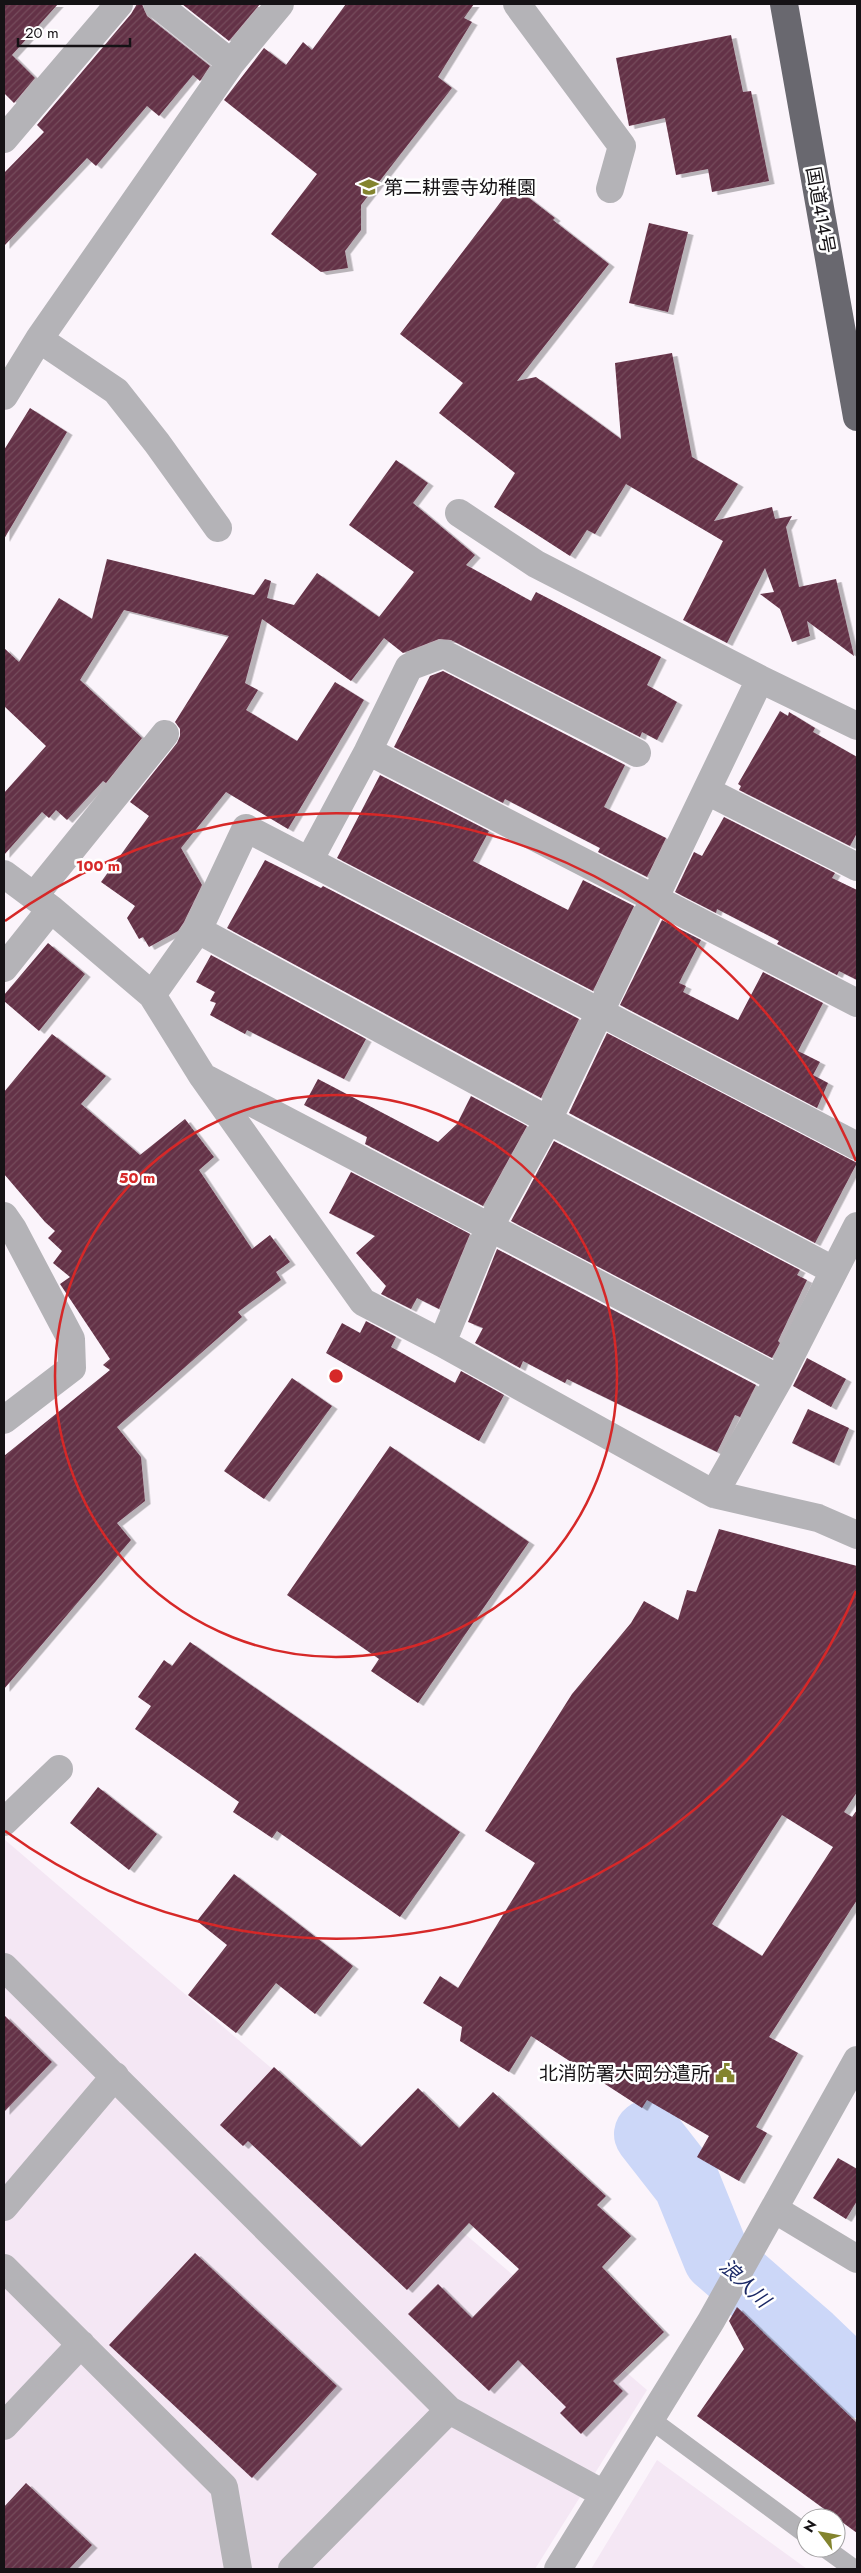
<svg xmlns="http://www.w3.org/2000/svg" width="861" height="2573" viewBox="0 0 861 2573" font-family="Jost,'Noto Sans JP',sans-serif">
<style>
.built{fill:#f4e7f4}
.lines{fill:none;stroke-linecap:round;stroke-linejoin:round}
.river{stroke:#ccd7f8;stroke-width:68}
.building{fill:url(#building-hatch);fill-rule:evenodd;filter:url(#shadow)}
.lane{stroke:#b4b3b7;stroke-width:19}
.street{stroke:#b4b3b7;stroke-width:28}
.highway{stroke:#69686f;stroke-width:28}
.ring{fill:none;stroke:#d62828;stroke-width:2.5}
.labels{text-anchor:middle;stroke-width:5;stroke-linejoin:round;paint-order:stroke}
.poi-label{font-size:19px;fill:#151215;stroke:#fff;text-anchor:start}
.street-label{font-size:19px;fill:#151215;stroke:#fff}
.water-label{font-size:20px;font-style:italic;fill:#1c2a67;stroke:#fff}
.centre{fill:#d62828;stroke:#fff;stroke-width:2.5}
.ring-label{font-size:15px;text-anchor:middle;font-weight:bold;fill:#d62828;stroke:#fff;stroke-width:5;stroke-linejoin:round;paint-order:stroke}
</style>
<defs>
<pattern id="building-hatch" width="6" height="6" patternUnits="userSpaceOnUse" patternTransform="scale(1.25)"><rect width="6" height="6" fill="#643146"/><path d="M-1 1l2-2M0 6l6-6M5 7l2-2" fill="none" stroke="#754c5d"/></pattern>
<filter id="shadow"><feDropShadow dx="5.5" dy="3" stdDeviation="0" flood-color="#0004"/></filter>
</defs>
<rect width="100%" height="100%" fill="#fbf4fb"/>
<!-- built -->
<path class="built" d="M 4,1839 L 647,2390 L 535,2569 L 4,2569 Z
M 657,2460 L 807,2569 L 591,2569 Z"/>
<g class="lines">
<!-- river -->
<path class="river" d="M 648,2134 L 687,2184 L 717,2258 L 810,2339 L 857,2384"/>
</g>
<!-- building -->
<path class="building" d="M 4,4 L 58,4 L 12,55 L 35,78 L 14,103 L 4,93 Z
M 137,4 L 142,4 L 147,16 L 210,66 L 200,81 L 193,75 L 159,116 L 147,106 L 96,166 L 87,158 L 4,246 L 4,173 L 44,132 L 37,125 L 131,14 Z
M 182,4 L 260,4 L 229,41 Z
M 346,4 L 474,4 L 464,18 L 472,22 L 438,77 L 452,88 L 361,205 L 361,230 L 345,251 L 348,268 L 321,272 L 271,234 L 317,174 L 224,100 L 264,48 L 286,65 L 303,42 L 312,50 Z
M 731,35 L 743,92 L 751,91 L 769,181 L 712,192 L 708,169 L 676,175 L 665,118 L 629,126 L 616,58 Z
M 509,191 L 524,194 L 555,218 L 553,220 L 609,264 L 517,381 L 536,377 L 621,439 L 615,363 L 672,353 L 692,457 L 738,484 L 714,521 L 772,507 L 775,519 L 792,516 L 786,527 L 799,587 L 836,579 L 854,656 L 807,621 L 810,636 L 792,642 L 780,609 L 760,594 L 774,592 L 765,568 L 727,643 L 683,620 L 723,541 L 626,484 L 595,534 L 587,530 L 570,556 L 494,507 L 515,473 L 439,413 L 463,383 L 400,334 Z
M 649,223 L 688,232 L 668,312 L 629,303 Z
M 30,408 L 67,432 L 4,539 L 4,450 Z
M 396,460 L 428,483 L 413,503 L 475,555 L 466,565 L 531,601 L 536,592 L 661,657 L 647,685 L 677,702 L 657,740 L 642,732 L 640,737 L 451,640 L 439,639 L 403,653 L 384,638 L 351,681 L 262,619 L 245,683 L 258,690 L 246,710 L 297,741 L 335,682 L 364,700 L 288,829 L 226,792 L 181,848 L 202,885 L 184,922 L 178,931 L 149,947 L 143,937 L 139,939 L 127,918 L 135,906 L 101,882 L 149,816 L 130,802 L 177,743 L 180,736 L 180,729 L 175,722 L 229,636 L 124,610 L 80,680 L 142,738 L 106,783 L 103,781 L 67,820 L 56,810 L 49,818 L 42,812 L 4,855 L 4,793 L 46,746 L 4,706 L 4,648 L 19,662 L 59,598 L 92,619 L 107,559 L 254,595 L 265,579 L 271,581 L 267,598 L 294,605 L 317,573 L 379,617 L 414,572 L 349,525 Z
M 443,671 L 625,765 L 604,807 L 666,838 L 647,877 L 598,852 L 600,848 L 505,799 L 503,803 L 394,747 L 430,676 Z
M 780,711 L 788,716 L 789,712 L 815,728 L 813,732 L 857,757 L 857,833 L 850,846 L 739,790 L 741,786 L 738,784 Z
M 380,775 L 489,831 L 473,861 L 568,910 L 583,880 L 634,906 L 593,991 L 337,858 Z
M 724,817 L 835,873 L 832,878 L 857,890 L 857,980 L 839,971 L 837,975 L 777,944 L 779,941 L 717,909 L 716,913 L 675,892 L 694,852 L 702,856 Z
M 265,860 L 321,888 L 323,886 L 579,1019 L 541,1098 L 227,928 Z
M 662,920 L 701,940 L 679,983 L 686,986 L 683,992 L 738,1020 L 763,972 L 823,1003 L 798,1051 L 820,1062 L 813,1075 L 828,1083 L 817,1108 L 620,1005 Z
M 48,943 L 85,974 L 39,1031 L 4,1001 L 4,995 Z
M 211,955 L 366,1039 L 344,1079 L 247,1030 L 245,1034 L 210,1015 L 216,1003 L 210,1001 L 215,992 L 196,982 Z
M 607,1033 L 857,1163 L 815,1243 L 569,1113 Z
M 52,1034 L 106,1076 L 81,1104 L 140,1155 L 185,1119 L 214,1157 L 199,1170 L 252,1249 L 270,1235 L 290,1262 L 276,1272 L 281,1280 L 238,1312 L 242,1317 L 117,1427 L 141,1457 L 145,1501 L 117,1523 L 131,1540 L 4,1689 L 4,1456 L 110,1370 L 103,1365 L 110,1359 L 60,1284 L 70,1277 L 53,1263 L 62,1251 L 48,1238 L 55,1231 L 45,1222 L 4,1174 L 4,1092 Z
M 318,1079 L 438,1142 L 457,1124 L 471,1096 L 527,1126 L 483,1206 L 365,1144 L 367,1137 L 304,1105 Z
M 554,1141 L 800,1270 L 797,1275 L 807,1280 L 778,1341 L 780,1343 L 772,1358 L 511,1221 Z
M 351,1172 L 470,1234 L 439,1309 L 417,1298 L 411,1309 L 381,1294 L 386,1286 L 356,1253 L 375,1236 L 329,1213 Z
M 497,1249 L 756,1385 L 740,1417 L 735,1415 L 717,1452 L 567,1379 L 565,1383 L 523,1361 L 520,1368 L 475,1343 L 483,1328 L 468,1322 Z
M 366,1321 L 396,1337 L 391,1347 L 455,1383 L 461,1371 L 504,1395 L 479,1441 L 326,1353 L 342,1323 L 360,1333 Z
M 807,1358 L 846,1379 L 831,1407 L 793,1386 Z
M 292,1378 L 332,1406 L 264,1499 L 224,1471 Z
M 808,1409 L 849,1428 L 834,1463 L 792,1443 Z
M 390,1446 L 529,1542 L 418,1703 L 371,1671 L 379,1659 L 287,1595 Z
M 719,1529 L 857,1566 L 857,1792 L 844,1812 L 852,1817 L 857,1810 L 857,1900 L 769,2037 L 798,2053 L 756,2127 L 767,2133 L 739,2181 L 697,2157 L 709,2136 L 647,2100 L 642,2108 L 531,2036 L 509,2072 L 460,2041 L 462,2027 L 423,2003 L 440,1976 L 458,1988 L 535,1863 L 485,1831 L 572,1694 L 631,1623 L 644,1601 L 678,1620 L 687,1590 L 696,1592 ZM 782,1815 L 833,1847 L 762,1956 L 712,1924 Z
M 190,1642 L 460,1832 L 400,1917 L 277,1831 L 272,1838 L 233,1812 L 239,1802 L 135,1729 L 151,1706 L 138,1697 L 164,1660 L 172,1666 Z
M 98,1787 L 157,1834 L 129,1870 L 70,1823 Z
M 234,1874 L 353,1966 L 315,2014 L 276,1983 L 236,2033 L 188,1995 L 227,1945 L 197,1921 Z
M 4,2015 L 52,2062 L 4,2112 Z
M 274,2067 L 361,2147 L 418,2088 L 459,2128 L 493,2092 L 606,2196 L 597,2205 L 631,2236 L 602,2267 L 664,2332 L 613,2381 L 623,2391 L 581,2434 L 560,2413 L 566,2407 L 518,2360 L 489,2391 L 408,2314 L 438,2284 L 472,2318 L 519,2269 L 469,2223 L 407,2290 L 248,2141 L 243,2146 L 220,2125 Z
M 838,2158 L 857,2169 L 857,2201 L 846,2219 L 813,2198 Z
M 195,2253 L 337,2386 L 252,2478 L 109,2345 Z
M 737,2307 L 857,2423 L 857,2533 L 697,2416 L 744,2349 L 729,2321 Z
M 26,2483 L 92,2545 L 69,2569 L 4,2569 L 4,2507 Z"/>
<g class="lines">
<!-- lane -->
<path class="lane" d="M 650,2419 L 806,2534
M 825,2548 L 854,2569"/>
<!-- street -->
<path class="street" d="M 157,4 L 231,63
M 517,4 L 622,146 L 610,189
M 4,139 L 119,4
M 39,339 L 116,391 L 157,443 L 218,528
M 4,396 L 39,339 L 231,63 L 280,4
M 459,513 L 536,564 L 760,679 L 857,726
M 637,753 L 444,654 L 409,667 L 368,751 L 857,1003
M 707,791 L 857,867
M 309,861 L 368,751
M 4,874 L 51,909 L 152,995 L 203,1077 L 363,1302 L 442,1343 L 714,1494 L 818,1518 L 857,1535
M 34,896 L 165,734
M 198,930 L 548,1120 L 833,1270
M 4,968 L 51,909
M 152,995 L 198,930 L 246,828 L 857,1146
M 207,1079 L 779,1379
M 4,1216 L 13,1229 L 71,1339 L 72,1368 L 4,1420
M 442,1343 L 490,1226 L 548,1120 L 760,679
M 714,1494 L 779,1379 L 857,1226
M 4,1822 L 59,1769
M 4,1967 L 449,2410 L 292,2569
M 4,2207 L 115,2076
M 774,2209 L 857,2259
M 4,2268 L 224,2487 L 238,2569
M 449,2410 L 604,2494
M 4,2426 L 81,2344
M 558,2569 L 711,2321 L 857,2060"/>
<!-- highway -->
<path class="highway" d="M 784,4 L 857,417"/>
</g>
<!-- distance rings -->
<g class="ring">
<circle cx="336" cy="1376" r="281"/>
<path d="M856 1591A563 563 0 0 1 5 1831M5 921A563 563 0 0 1 856 1161"/>
</g>
<!-- icons -->
<defs>
<symbol id="school-bare" viewBox="-9 -9 18 18"><path d="M0-5L7-2L0 1L-7-2ZM-4 1L0 2.5L4 1V4Q0 6-4 4Z" fill="#83842e" stroke="#fff" stroke-width="2.5" paint-order="stroke"/></symbol>
<symbol id="civic-bare" viewBox="-9 -9 18 18"><path d="M-.6-6.5H3V-4.5H.6V-3L4-1V1h2V6H-6V1h2V-1L-.6-3ZM-1.2 2.5V6h2.4V2.5Z" fill="#83842e" stroke="#fff" stroke-width="2.5" paint-order="stroke"/></symbol>
</defs>
<g fill-rule="evenodd">
<use href="#school-bare" x="355" y="173" width="28" height="28"/>
<use href="#civic-bare" x="711" y="2059" width="28" height="28"/>
</g>
<g class="labels">
<!-- poi labels -->
<g class="poi-label">
<text x="384" y="194">第二耕雲寺幼稚園</text>
<text x="710" y="2080" text-anchor="end">北消防署大岡分遣所</text>
</g>
<!-- street labels -->
<g class="street-label">
<text transform="translate(821 210) rotate(80)" y="7">国道414号</text>
</g>
<!-- water labels -->
<g class="water-label">
<text transform="translate(745 2283) rotate(43)" y="7">浪人川</text>
</g>
</g>
<circle cx="336" cy="1376" r="8" class="centre"/>
<g class="ring-label">
<text x="98" y="871">100 m</text>
<text x="137" y="1183">50 m</text>
</g>
<!-- border -->
<rect width="861" height="2573" fill="none" stroke="#151215" stroke-width="10"/>
<!-- north arrow -->
<g transform="translate(821 2533) rotate(302)"><circle r="24" fill="#ffffff" stroke="#a1a0a1"/>
<path d="M0-4L9 19L0 12L-9 19Z" fill="#83842e"/>
<text y="-8" font-size="14" font-weight="bold" text-anchor="middle" fill="#151215">N</text>
</g>
<!-- scale -->
<path d="M18 38v8h112v-8" fill="none" stroke="#151215" stroke-width="2.5"/>
<text x="25" y="38" font-size="15" fill="#151215" stroke="#ffffff" stroke-width="4" paint-order="stroke">20 m</text>
</svg>
